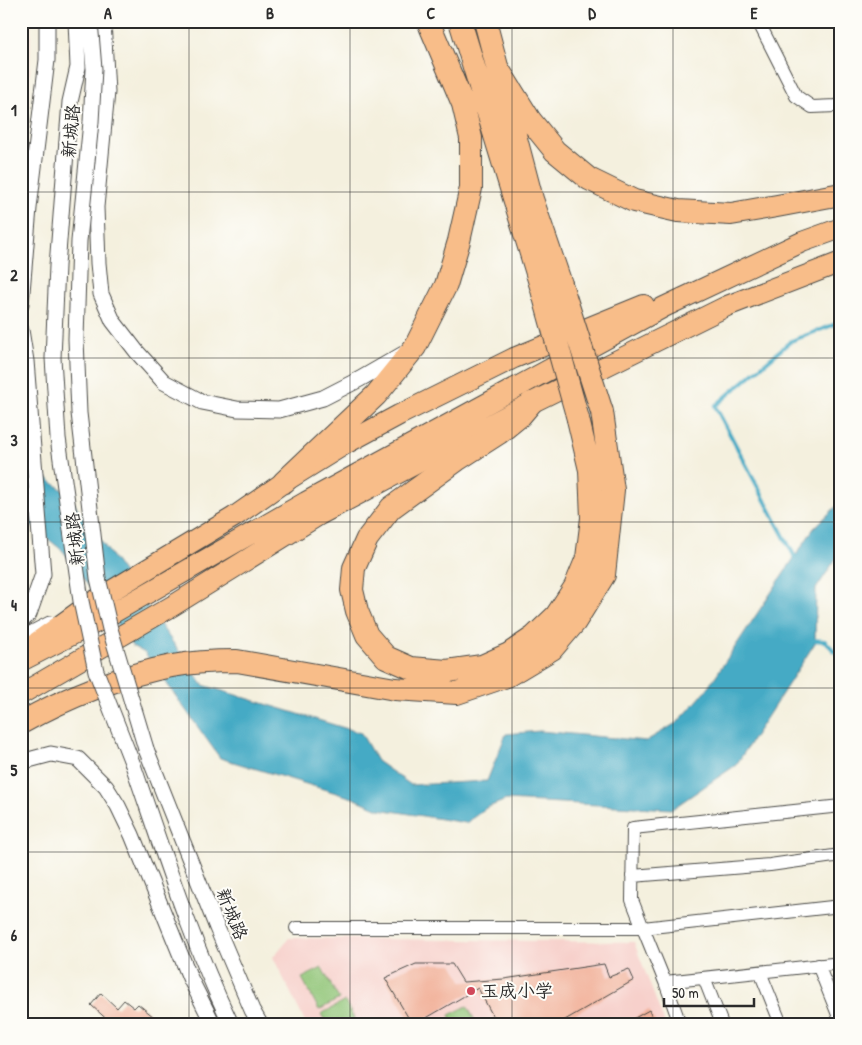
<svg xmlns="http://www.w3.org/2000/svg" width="862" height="1045" viewBox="0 0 862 1045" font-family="'Patrick Hand','LXGW WenKai TC',sans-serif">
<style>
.built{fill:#f7d0cb}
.green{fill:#8fc476;stroke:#5d7850}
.water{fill:#45aac5;stroke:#386a78}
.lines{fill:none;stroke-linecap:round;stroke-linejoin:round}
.stream{stroke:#45aac5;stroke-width:4}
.building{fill:#f2b39c}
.minor-casing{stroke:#494946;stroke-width:14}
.tertiary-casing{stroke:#494946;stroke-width:17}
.primary-casing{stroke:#494946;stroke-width:22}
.motorway-casing{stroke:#494946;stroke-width:24}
.minor{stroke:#fff;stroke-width:12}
.tertiary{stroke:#fff;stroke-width:15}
.primary{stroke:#f8bd89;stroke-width:20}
.motorway{stroke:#f8bd89;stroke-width:22}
.tertiary-bridge-casing{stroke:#494946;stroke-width:17;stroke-linecap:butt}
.motorway-bridge-casing{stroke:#494946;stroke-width:24;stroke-linecap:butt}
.tertiary-bridge{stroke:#fff;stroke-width:15}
.motorway-bridge{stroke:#f8bd89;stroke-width:22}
.grid{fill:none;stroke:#2b2b2b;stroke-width:1;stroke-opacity:0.55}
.poi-dot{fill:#d1495b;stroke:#fdfcf7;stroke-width:2}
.labels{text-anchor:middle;stroke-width:4;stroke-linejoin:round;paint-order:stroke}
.street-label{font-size:18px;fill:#2b2b2b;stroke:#fdfcf7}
.poi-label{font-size:18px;fill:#2b2b2b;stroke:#fdfcf7;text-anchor:start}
.neatline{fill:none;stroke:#2b2b2b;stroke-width:2}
.grid-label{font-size:16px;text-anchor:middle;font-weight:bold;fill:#2b2b2b}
</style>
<rect width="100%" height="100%" fill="#fdfcf7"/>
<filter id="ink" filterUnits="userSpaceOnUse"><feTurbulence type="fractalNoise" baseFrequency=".02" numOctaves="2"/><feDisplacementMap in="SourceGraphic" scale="10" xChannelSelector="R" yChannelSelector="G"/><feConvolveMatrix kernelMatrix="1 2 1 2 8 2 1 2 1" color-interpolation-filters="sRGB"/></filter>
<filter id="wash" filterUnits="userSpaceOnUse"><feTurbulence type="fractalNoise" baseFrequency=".0096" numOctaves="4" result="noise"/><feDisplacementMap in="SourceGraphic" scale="20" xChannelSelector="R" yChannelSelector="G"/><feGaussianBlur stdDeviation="1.12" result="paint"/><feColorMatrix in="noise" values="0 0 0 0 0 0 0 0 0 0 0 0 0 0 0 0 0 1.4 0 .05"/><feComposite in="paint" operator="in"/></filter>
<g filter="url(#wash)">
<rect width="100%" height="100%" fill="#f4f0de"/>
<!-- built -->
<path class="built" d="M 21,21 L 31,21 L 29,97 L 21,181 Z
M 289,938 L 634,942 L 665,1024 L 306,1024 L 273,957 Z"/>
<!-- green -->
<path class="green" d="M 322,968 L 339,999 L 319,1010 L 302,978 Z
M 345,1001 L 357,1024 L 327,1024 L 321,1014 Z
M 467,1006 L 477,1024 L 453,1024 L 449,1015 Z"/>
<!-- water -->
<path class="water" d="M 21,459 L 67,493 L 203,685 L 361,733 L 377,761 L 411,785 L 487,781 L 506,734 L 540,731 L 646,741 L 678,722 L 705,692 L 814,528 L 841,502 L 841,551 L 816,589 L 815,643 L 736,765 L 672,809 L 506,800 L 486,808 L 466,823 L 379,809 L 353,798 L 220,758 L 145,653 L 132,646 L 63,551 L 21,517 Z"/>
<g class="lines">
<!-- stream -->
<path class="stream" d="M 797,561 L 715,406 L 791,341 L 841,322
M 812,640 L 825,641 L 841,658"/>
</g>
<g id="blocks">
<!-- building -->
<path class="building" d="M 416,964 L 452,964 L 463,982 L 504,979 L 604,964 L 609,977 L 629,969 L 634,980 L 558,1024 L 497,1024 L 478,988 L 416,1024 L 412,1024 L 385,978 Z
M 101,993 L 117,1008 L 124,1000 L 134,1008 L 138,1004 L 154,1017 L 148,1024 L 112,1024 L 91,1005 Z
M 649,1010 L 656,1024 L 624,1024 Z"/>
</g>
</g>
<g filter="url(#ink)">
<use href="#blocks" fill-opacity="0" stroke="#494946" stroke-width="1"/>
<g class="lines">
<defs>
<path id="minor" d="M 758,21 L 796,96 L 812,107 L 836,106 L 841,104
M 841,806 L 633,828 L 632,900 L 643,928 L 841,906
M 632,876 L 770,865 L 841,855
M 296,928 L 643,928 L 665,982 L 680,1024
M 818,965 L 841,1022
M 760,972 L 781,1024
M 704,978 L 722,1024
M 665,982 L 841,963"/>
<path id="tertiary" d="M 103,21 L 107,92 L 96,207 L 98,263 L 101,294 L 113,321 L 137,352 L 164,382 L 202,402 L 237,409 L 279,410 L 323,398 L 360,379 L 405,353
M 21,304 L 29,208 L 47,60 L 47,21
M 21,330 L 26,361 L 43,574 L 29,614 L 21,621
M 21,639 L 50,624
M 146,749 L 217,928 L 252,1010 L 260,1024
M 21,762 L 51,754 L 78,759 L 106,787 L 118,806 L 132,835 L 190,978 L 213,1024
M 133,765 C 163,852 191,941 231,1024"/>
<path id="primary" d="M 37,642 L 91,603 L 234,517 L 284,482 L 347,443 L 399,415 L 514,358 L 644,305
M 21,661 L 99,621 L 306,502 L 664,307 L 802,242 L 841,228
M 21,694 L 174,605 L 319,515 L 531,403 L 727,306 L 841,262"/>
<path id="motorway" d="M 460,21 L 543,293
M 485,21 L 532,199 L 561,284
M 497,67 L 530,120 L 555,151 L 589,179 L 634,201 L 678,211 L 731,214 L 777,206 L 841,194
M 531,403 L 520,416 L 499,433 L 457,460 L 391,508 L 367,539 L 354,568 L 352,590 L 357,611 L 367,635 L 386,657 L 411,668 L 447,671 L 482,666 L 509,654 L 534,637 L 556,616 L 575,587 L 587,558 L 592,518 L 590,470 L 578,419
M 284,482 L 376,395 L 415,347 L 446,285 L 459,241 L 471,188 L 471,138 L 463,104 L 428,21
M 21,723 C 65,698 122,675 172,666 C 193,662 215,661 237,661 L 395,689 L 457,693 L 507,676 L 552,649 L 575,622 L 604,575 L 613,490 L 602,412"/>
</defs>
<!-- minor casing -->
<use href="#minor" class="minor-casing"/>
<!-- tertiary casing -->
<use href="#tertiary" class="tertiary-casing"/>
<!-- primary casing -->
<use href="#primary" class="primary-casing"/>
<!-- motorway casing -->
<use href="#motorway" class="motorway-casing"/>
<!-- minor -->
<use href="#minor" class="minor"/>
<!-- tertiary -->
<use href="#tertiary" class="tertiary"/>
<!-- primary -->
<use href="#primary" class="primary"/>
<!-- motorway -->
<use href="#motorway" class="motorway"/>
<defs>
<path id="tertiary-bridge" d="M 76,21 L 78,67 L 70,102 L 57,266 L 53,358 L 58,438 L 81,601 L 96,671 L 133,765
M 90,21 L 94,69 L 91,122 L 79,241 L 76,339 L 79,413 L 98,578 L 110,629 L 146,749"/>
<path id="motorway-bridge" d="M 561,284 L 602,412
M 543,293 L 578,419"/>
</defs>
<!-- tertiary-bridge casing -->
<use href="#tertiary-bridge" class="tertiary-bridge-casing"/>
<!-- motorway-bridge casing -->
<use href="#motorway-bridge" class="motorway-bridge-casing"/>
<!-- tertiary-bridge -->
<use href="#tertiary-bridge" class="tertiary-bridge"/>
<!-- motorway-bridge -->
<use href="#motorway-bridge" class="motorway-bridge"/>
</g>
</g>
<!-- grid -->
<path class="grid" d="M 189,21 L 189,1024M 350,21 L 350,1024M 512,21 L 512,1024M 673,21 L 673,1024M 21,192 L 841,192M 21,358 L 841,358M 21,522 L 841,522M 21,688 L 841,688M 21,852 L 841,852"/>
<!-- markers -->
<circle class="poi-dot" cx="471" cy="991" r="5"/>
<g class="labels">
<!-- street labels -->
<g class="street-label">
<text transform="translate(71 131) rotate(-85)" y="6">新城路</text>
<text transform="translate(75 539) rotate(-96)" y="6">新城路</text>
<text transform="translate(232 914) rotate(68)" y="6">新城路</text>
</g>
<!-- poi labels -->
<g class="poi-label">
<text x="481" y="997">玉成小学</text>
</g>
</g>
<!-- margin -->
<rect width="862" height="1045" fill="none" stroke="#fdfcf7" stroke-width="55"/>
<!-- scale -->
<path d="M664 998v8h90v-8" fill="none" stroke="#2b2b2b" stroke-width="2.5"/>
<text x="672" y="998" font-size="15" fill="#2b2b2b" stroke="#fdfcf7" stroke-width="4" paint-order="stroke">50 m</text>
<rect x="28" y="28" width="806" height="990" class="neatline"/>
<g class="grid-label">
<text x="108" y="19">A</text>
<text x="270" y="19">B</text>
<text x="431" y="19">C</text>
<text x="592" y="19">D</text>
<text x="754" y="19">E</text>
<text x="14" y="116">1</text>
<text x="14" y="281">2</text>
<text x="14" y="446">3</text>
<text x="14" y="611">4</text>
<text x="14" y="776">5</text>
<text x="14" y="941">6</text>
</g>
</svg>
